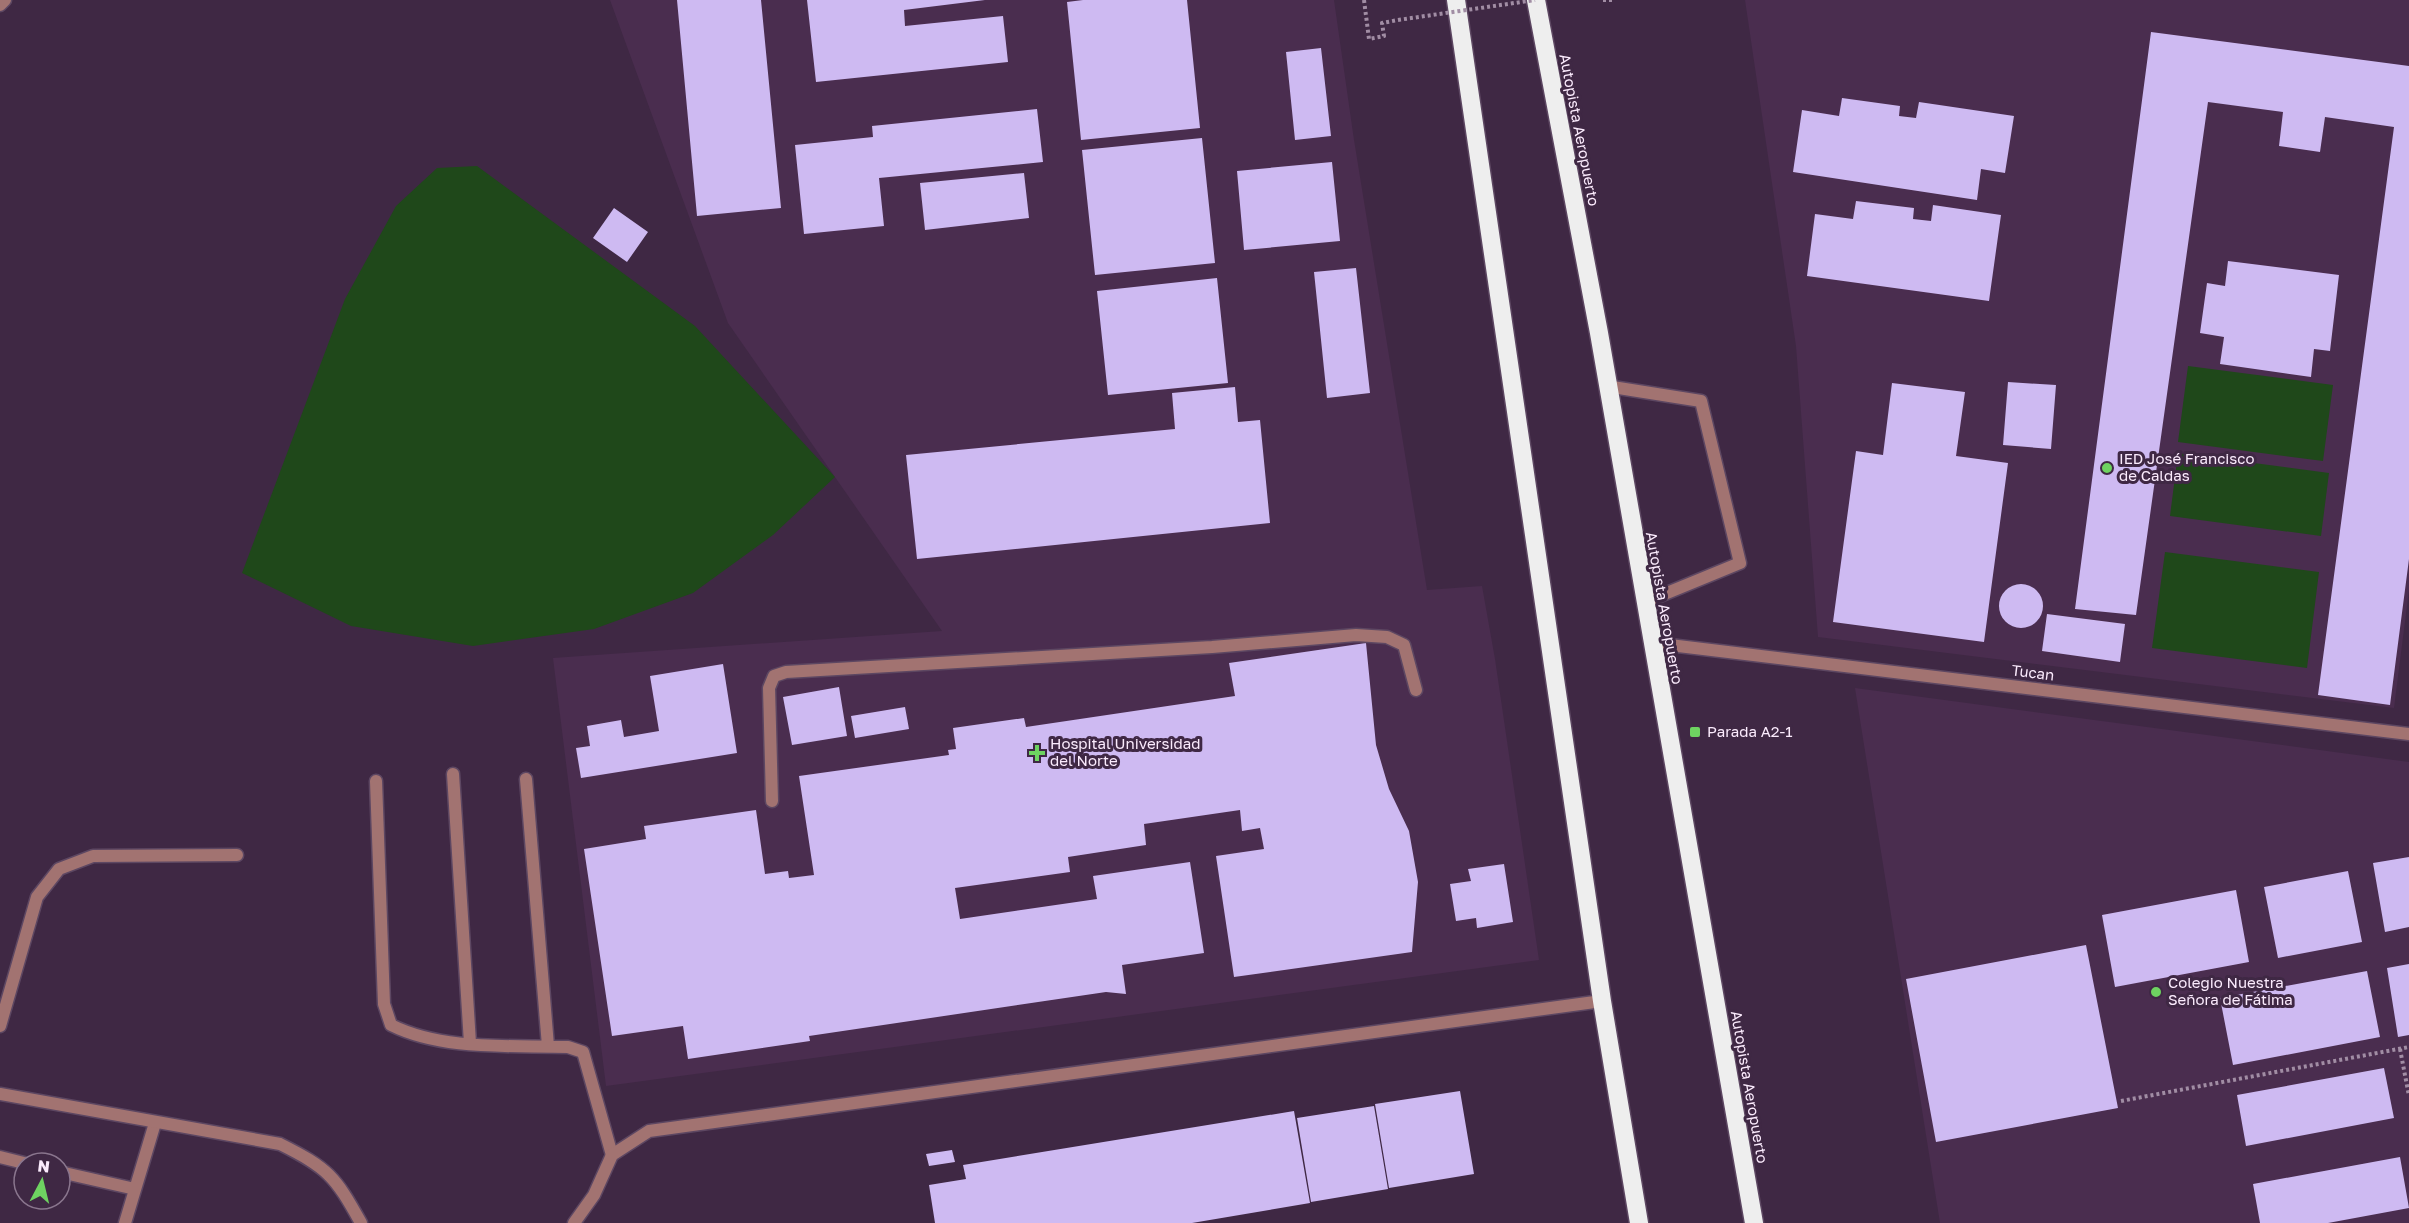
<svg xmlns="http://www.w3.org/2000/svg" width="2409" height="1223" viewBox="0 0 2409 1223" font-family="'Golos Text',sans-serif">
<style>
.built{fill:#4a2d4f}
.green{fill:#1f481a}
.building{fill:#cebaf2}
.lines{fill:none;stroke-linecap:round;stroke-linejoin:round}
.lane-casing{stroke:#5d4762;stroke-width:15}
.street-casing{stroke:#5d4762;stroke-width:15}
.highway-casing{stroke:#5d4762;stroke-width:21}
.path{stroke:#a18da4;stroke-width:4;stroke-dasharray:3 3;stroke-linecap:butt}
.lane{stroke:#a27371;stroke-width:12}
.street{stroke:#a27371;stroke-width:12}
.highway{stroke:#eee;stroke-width:18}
.path-bridge{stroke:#a18da4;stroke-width:4;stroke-dasharray:3 3;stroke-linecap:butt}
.poi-dot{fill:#6ed361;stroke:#3f2844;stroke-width:2}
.labels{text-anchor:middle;stroke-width:6;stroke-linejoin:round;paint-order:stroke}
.street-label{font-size:15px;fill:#fbebfd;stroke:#3f2844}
.poi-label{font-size:15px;fill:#fbebfd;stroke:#3f2844;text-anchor:start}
</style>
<rect width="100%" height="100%" fill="#3f2844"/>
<!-- built -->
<path class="built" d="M 610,0 L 1334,0 L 1354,140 L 1427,590 L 1482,586 L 1495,659 L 1539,960 L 606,1086 L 553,658 L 942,631 L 728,323 Z
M 1745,0 L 2409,0 L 2409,590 L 2394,708 L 1818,637 L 1796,346 Z
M 1855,688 L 2409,762 L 2409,1223 L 1940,1223 Z"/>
<!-- green -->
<path class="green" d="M 477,166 L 695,326 L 835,477 L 773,535 L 693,593 L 594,629 L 473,646 L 351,626 L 242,573 L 345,299 L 396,206 L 437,168 Z
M 2188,366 L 2333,385 L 2323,461 L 2178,442 Z
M 2178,453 L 2329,473 L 2321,536 L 2170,516 Z
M 2165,552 L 2319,572 L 2307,668 L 2152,648 Z"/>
<!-- building -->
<path class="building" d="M 677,0 L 761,0 L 781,208 L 697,216 Z
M 807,0 L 985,0 L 904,10 L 905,26 L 1003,16 L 1008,62 L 816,82 Z
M 1083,0 L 1187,0 L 1200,128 L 1081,140 L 1067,2 Z
M 2151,32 L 2409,66 L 2409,559 L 2390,705 L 2318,695 L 2394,127 L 2325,117 L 2320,152 L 2279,146 L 2283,112 L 2208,102 L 2136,615 L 2075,609 Z
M 1321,48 L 1331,136 L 1295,140 L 1286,52 Z
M 1842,98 L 1900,106 L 1899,116 L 1916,118 L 1919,102 L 2014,116 L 2005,173 L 1981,169 L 1977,200 L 1793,172 L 1802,110 L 1839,116 Z
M 1037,109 L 1043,162 L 879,178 L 884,226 L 804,234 L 795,145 L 873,137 L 872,126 Z
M 1202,138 L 1215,263 L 1095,275 L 1082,150 Z
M 1332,162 L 1340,241 L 1244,250 L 1237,171 Z
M 1024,173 L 1029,218 L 925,230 L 920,183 Z
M 1856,201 L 1914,208 L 1913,219 L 1931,221 L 1933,205 L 2001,215 L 1989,301 L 1807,276 L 1815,214 L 1853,219 Z
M 614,208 L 648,232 L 627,262 L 593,238 Z
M 2228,261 L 2339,275 L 2330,351 L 2314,349 L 2311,377 L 2220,364 L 2224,337 L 2200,333 L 2207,283 L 2225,286 Z
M 1356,268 L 1370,393 L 1327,398 L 1314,272 Z
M 1217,278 L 1228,383 L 1108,395 L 1097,291 Z
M 2008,382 L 2056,385 L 2051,449 L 2003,445 Z
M 1892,383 L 1965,392 L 1956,456 L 2008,463 L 1984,642 L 1833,622 L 1856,451 L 1883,455 Z
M 1235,387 L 1238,422 L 1260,420 L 1270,523 L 917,559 L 906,455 L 1175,429 L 1172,393 Z
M1999 606a22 22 0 1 1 44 0a22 22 0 1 1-44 0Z
M 2047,614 L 2125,624 L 2120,662 L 2042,651 Z
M 1366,643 L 1376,745 L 1389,789 L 1409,831 L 1418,882 L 1412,952 L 1234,977 L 1216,856 L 1264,849 L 1260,828 L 1242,831 L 1240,810 L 1144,824 L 1146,845 L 1068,857 L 1070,872 L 955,888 L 960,919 L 1097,899 L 1093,876 L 1190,862 L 1204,953 L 1122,965 L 1126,994 L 1106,992 L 809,1036 L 810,1041 L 688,1059 L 683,1026 L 612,1036 L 584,849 L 646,839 L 644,826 L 756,810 L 765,874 L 788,871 L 789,878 L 814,875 L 799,776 L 949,755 L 948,750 L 956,749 L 953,728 L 1024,718 L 1026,727 L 1235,696 L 1229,663 Z
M 723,664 L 737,753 L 581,778 L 576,748 L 590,746 L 587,726 L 621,720 L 624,737 L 659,731 L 650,676 Z
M 839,687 L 847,736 L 792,745 L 783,697 Z
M 905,707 L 909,729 L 855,738 L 851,716 Z
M 2409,857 L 2409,927 L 2385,932 L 2373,863 Z
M 1504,864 L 1513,922 L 1477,928 L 1476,918 L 1456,921 L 1450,884 L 1471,881 L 1468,869 Z
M 2348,871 L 2362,942 L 2278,958 L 2264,887 Z
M 2236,890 L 2249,962 L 2115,987 L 2102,915 Z
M 2086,945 L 2118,1108 L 1936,1142 L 1906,979 Z
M 2409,964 L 2409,1035 L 2398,1037 L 2387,968 Z
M 2367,971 L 2380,1037 L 2233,1065 L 2220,998 Z
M 2384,1068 L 2394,1118 L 2246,1146 L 2237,1095 Z
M 1460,1091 L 1474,1174 L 1389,1188 L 1375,1104 Z
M 1374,1106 L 1388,1189 L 1311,1202 L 1297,1118 Z
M 1294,1111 L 1310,1203 L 1192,1223 L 935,1223 L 929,1185 L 966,1179 L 963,1165 Z
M 952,1150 L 955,1162 L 929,1166 L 926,1154 Z
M 2400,1157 L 2409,1208 L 2328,1223 L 2260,1223 L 2253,1184 Z"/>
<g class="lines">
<defs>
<path id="lane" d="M 0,5 L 5,0
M 1606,386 L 1701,401 L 1740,563 L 1645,602
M 453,774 L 470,1043
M 526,779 L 548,1046
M 376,781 L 384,1004 L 391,1025 C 443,1051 511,1045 568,1047 L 583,1052 L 612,1155
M 772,801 L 769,688 L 774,676 L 786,672 L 1212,647 L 1356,635 L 1387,637 L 1404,645 L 1416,690
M 0,1026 L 37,897 L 59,869 L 93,856 L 237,855
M 0,1157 L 24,1163
M 60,1172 L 135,1189
M 125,1223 L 155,1123"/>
<path id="street" d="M 1653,643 L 2409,734
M 0,1094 L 280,1144 C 328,1168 335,1176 361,1223
M 574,1223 L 594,1195 L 612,1155 L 649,1131 L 1602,1001"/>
<path id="highway" d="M 1456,0 L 1602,1001 L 1639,1223
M 1536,0 L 1599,333 L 1754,1223"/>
</defs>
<!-- lane casing -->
<use href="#lane" class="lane-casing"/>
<!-- street casing -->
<use href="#street" class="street-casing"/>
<!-- highway casing -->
<use href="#highway" class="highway-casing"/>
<!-- path -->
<path class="path" d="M 1364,0 L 1369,39 L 1384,36 L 1382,23 L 1398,20
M 1603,0 L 1614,0
M 2400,1049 L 2409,1096
M 2121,1101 L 2409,1047"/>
<!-- lane -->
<use href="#lane" class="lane"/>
<!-- street -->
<use href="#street" class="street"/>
<!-- highway -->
<use href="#highway" class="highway"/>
<!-- path-bridge -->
<path class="path-bridge" d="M 1398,20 L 1535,0"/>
</g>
<!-- markers -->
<g class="poi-dot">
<circle cx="2107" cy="468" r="6"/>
<rect x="1689" y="726" width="12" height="12" rx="3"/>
<path d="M1034 744h6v6h6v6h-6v6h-6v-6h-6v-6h6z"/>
<circle cx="2156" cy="992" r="6"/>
</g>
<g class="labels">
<!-- street labels -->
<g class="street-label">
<text transform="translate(1579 130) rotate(79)" y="5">Autopista Aeropuerto</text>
<text transform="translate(1664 608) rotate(80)" y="5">Autopista Aeropuerto</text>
<text transform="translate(2033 673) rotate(7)" y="5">Tucan</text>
<text transform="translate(1749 1087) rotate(80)" y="5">Autopista Aeropuerto</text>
</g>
<!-- poi labels -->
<g class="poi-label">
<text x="2119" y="464">IED José Francisco<tspan x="2119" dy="17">de Caldas</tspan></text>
<text x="1707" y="737">Parada A2-1</text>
<text x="1050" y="749">Hospital Universidad<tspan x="1050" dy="17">del Norte</tspan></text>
<text x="2168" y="988">Colegio Nuestra<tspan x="2168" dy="17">Señora de Fátima</tspan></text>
</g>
</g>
<!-- north arrow -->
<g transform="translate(42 1181) rotate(7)"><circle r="28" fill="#3f2844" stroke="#8a768e" stroke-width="1.5"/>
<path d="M0-4.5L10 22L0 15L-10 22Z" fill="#6ed361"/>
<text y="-9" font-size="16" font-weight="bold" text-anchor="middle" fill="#fbebfd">N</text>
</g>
</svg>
